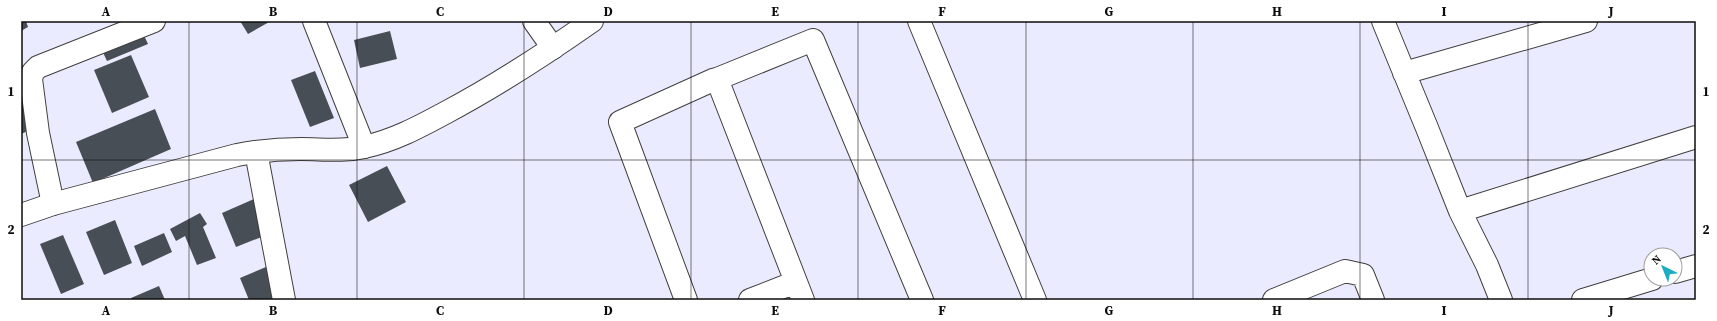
<svg xmlns="http://www.w3.org/2000/svg" width="1717" height="321" viewBox="0 0 1717 321" font-family="'Source Serif 4',serif">
<style>
.building{fill:#484e55}
.lines{fill:none;stroke-linecap:round;stroke-linejoin:round}
.minor-casing{stroke:#3f3f3f;stroke-width:24}
.tertiary-casing{stroke:#3f3f3f;stroke-width:24}
.minor{stroke:#fff;stroke-width:22}
.tertiary{stroke:#fff;stroke-width:22}
.grid{fill:none;stroke:#0c0c0c;stroke-width:1;stroke-opacity:0.55}
.neatline{fill:none;stroke:#0c0c0c;stroke-width:1.5}
.grid-label{font-size:13px;text-anchor:middle;font-weight:bold;fill:#0c0c0c}
</style>
<rect width="100%" height="100%" fill="#ebebff"/>
<!-- building -->
<path class="building" d="M 21,21 L 26,21 L 28,27 L 21,31 Z
M 240,21 L 271,21 L 248,34 Z
M 141,29 L 148,44 L 107,61 L 100,46 Z
M 390,31 L 397,59 L 360,68 L 354,40 Z
M 131,55 L 149,97 L 112,113 L 94,70 Z
M 315,71 L 334,118 L 310,127 L 291,80 Z
M 21,94 L 35,128 L 21,134 Z
M 155,109 L 171,149 L 93,183 L 76,142 Z
M 387,166 L 406,202 L 368,222 L 349,185 Z
M 254,199 L 269,234 L 236,247 L 222,213 Z
M 200,213 L 207,224 L 203,227 L 216,258 L 197,265 L 185,236 L 176,241 L 170,229 Z
M 115,220 L 132,263 L 104,275 L 86,232 Z
M 164,233 L 172,252 L 142,266 L 134,246 Z
M 63,235 L 84,284 L 61,294 L 40,244 Z
M 266,267 L 278,297 L 271,300 L 249,300 L 240,278 Z
M 159,286 L 165,300 L 132,300 L 131,298 Z"/>
<g class="lines">
<defs>
<path id="minor" d="M 314,21 L 364,147
M 534,21 L 553,48
M 919,21 L 1035,300
M 1383,21 L 1427,128 L 1460,211 L 1487,265 L 1501,300
M 1404,73 L 1586,21
M 256,152 L 284,300
M 53,204 L 38,133 L 31,79 L 33,72 L 38,67 L 154,21
M 1460,211 L 1696,137
M 1675,272 L 1696,266
M 686,300 L 620,122 L 713,80 L 717,79
M 750,300 L 796,282
M 803,300 L 717,79 L 813,40 L 922,300
M 1274,300 L 1345,271 L 1363,275 L 1373,300
M 1583,300 L 1652,279"/>
<path id="tertiary" d="M 21,215 L 53,204 L 237,155 C 258,151 279,149 301,149 C 322,149 343,152 364,147 C 393,141 419,127 445,113 C 496,86 545,54 592,21"/>
</defs>
<!-- minor casing -->
<use href="#minor" class="minor-casing"/>
<!-- tertiary casing -->
<use href="#tertiary" class="tertiary-casing"/>
<!-- minor -->
<use href="#minor" class="minor"/>
<!-- tertiary -->
<use href="#tertiary" class="tertiary"/>
</g>
<!-- grid -->
<path class="grid" d="M 189,21 L 189,300M 357,21 L 357,300M 524,21 L 524,300M 691,21 L 691,300M 858,21 L 858,300M 1026,21 L 1026,300M 1193,21 L 1193,300M 1360,21 L 1360,300M 1528,21 L 1528,300M 21,160 L 1696,160"/>
<!-- border -->
<rect width="1717" height="321" fill="none" stroke="#ffffff" stroke-width="44"/>
<!-- north arrow -->
<g transform="translate(1663 267) rotate(317)"><circle r="19" fill="#ffffff" stroke="#9e9e9e"/>
<path d="M0-3L7 15L0 10L-7 15Z" fill="#1cadc5"/>
<text y="-6" font-size="11" font-weight="bold" text-anchor="middle" fill="#0c0c0c">N</text>
</g>
<rect x="22" y="22" width="1673" height="277" class="neatline"/>
<g class="grid-label">
<text x="106" y="16">A</text>
<text x="273" y="16">B</text>
<text x="440" y="16">C</text>
<text x="608" y="16">D</text>
<text x="775" y="16">E</text>
<text x="942" y="16">F</text>
<text x="1109" y="16">G</text>
<text x="1277" y="16">H</text>
<text x="1444" y="16">I</text>
<text x="1611" y="16">J</text>
<text x="11" y="96">1</text>
<text x="1706" y="96">1</text>
<text x="11" y="234">2</text>
<text x="1706" y="234">2</text>
<text x="106" y="315">A</text>
<text x="273" y="315">B</text>
<text x="440" y="315">C</text>
<text x="608" y="315">D</text>
<text x="775" y="315">E</text>
<text x="942" y="315">F</text>
<text x="1109" y="315">G</text>
<text x="1277" y="315">H</text>
<text x="1444" y="315">I</text>
<text x="1611" y="315">J</text>
</g>
</svg>
